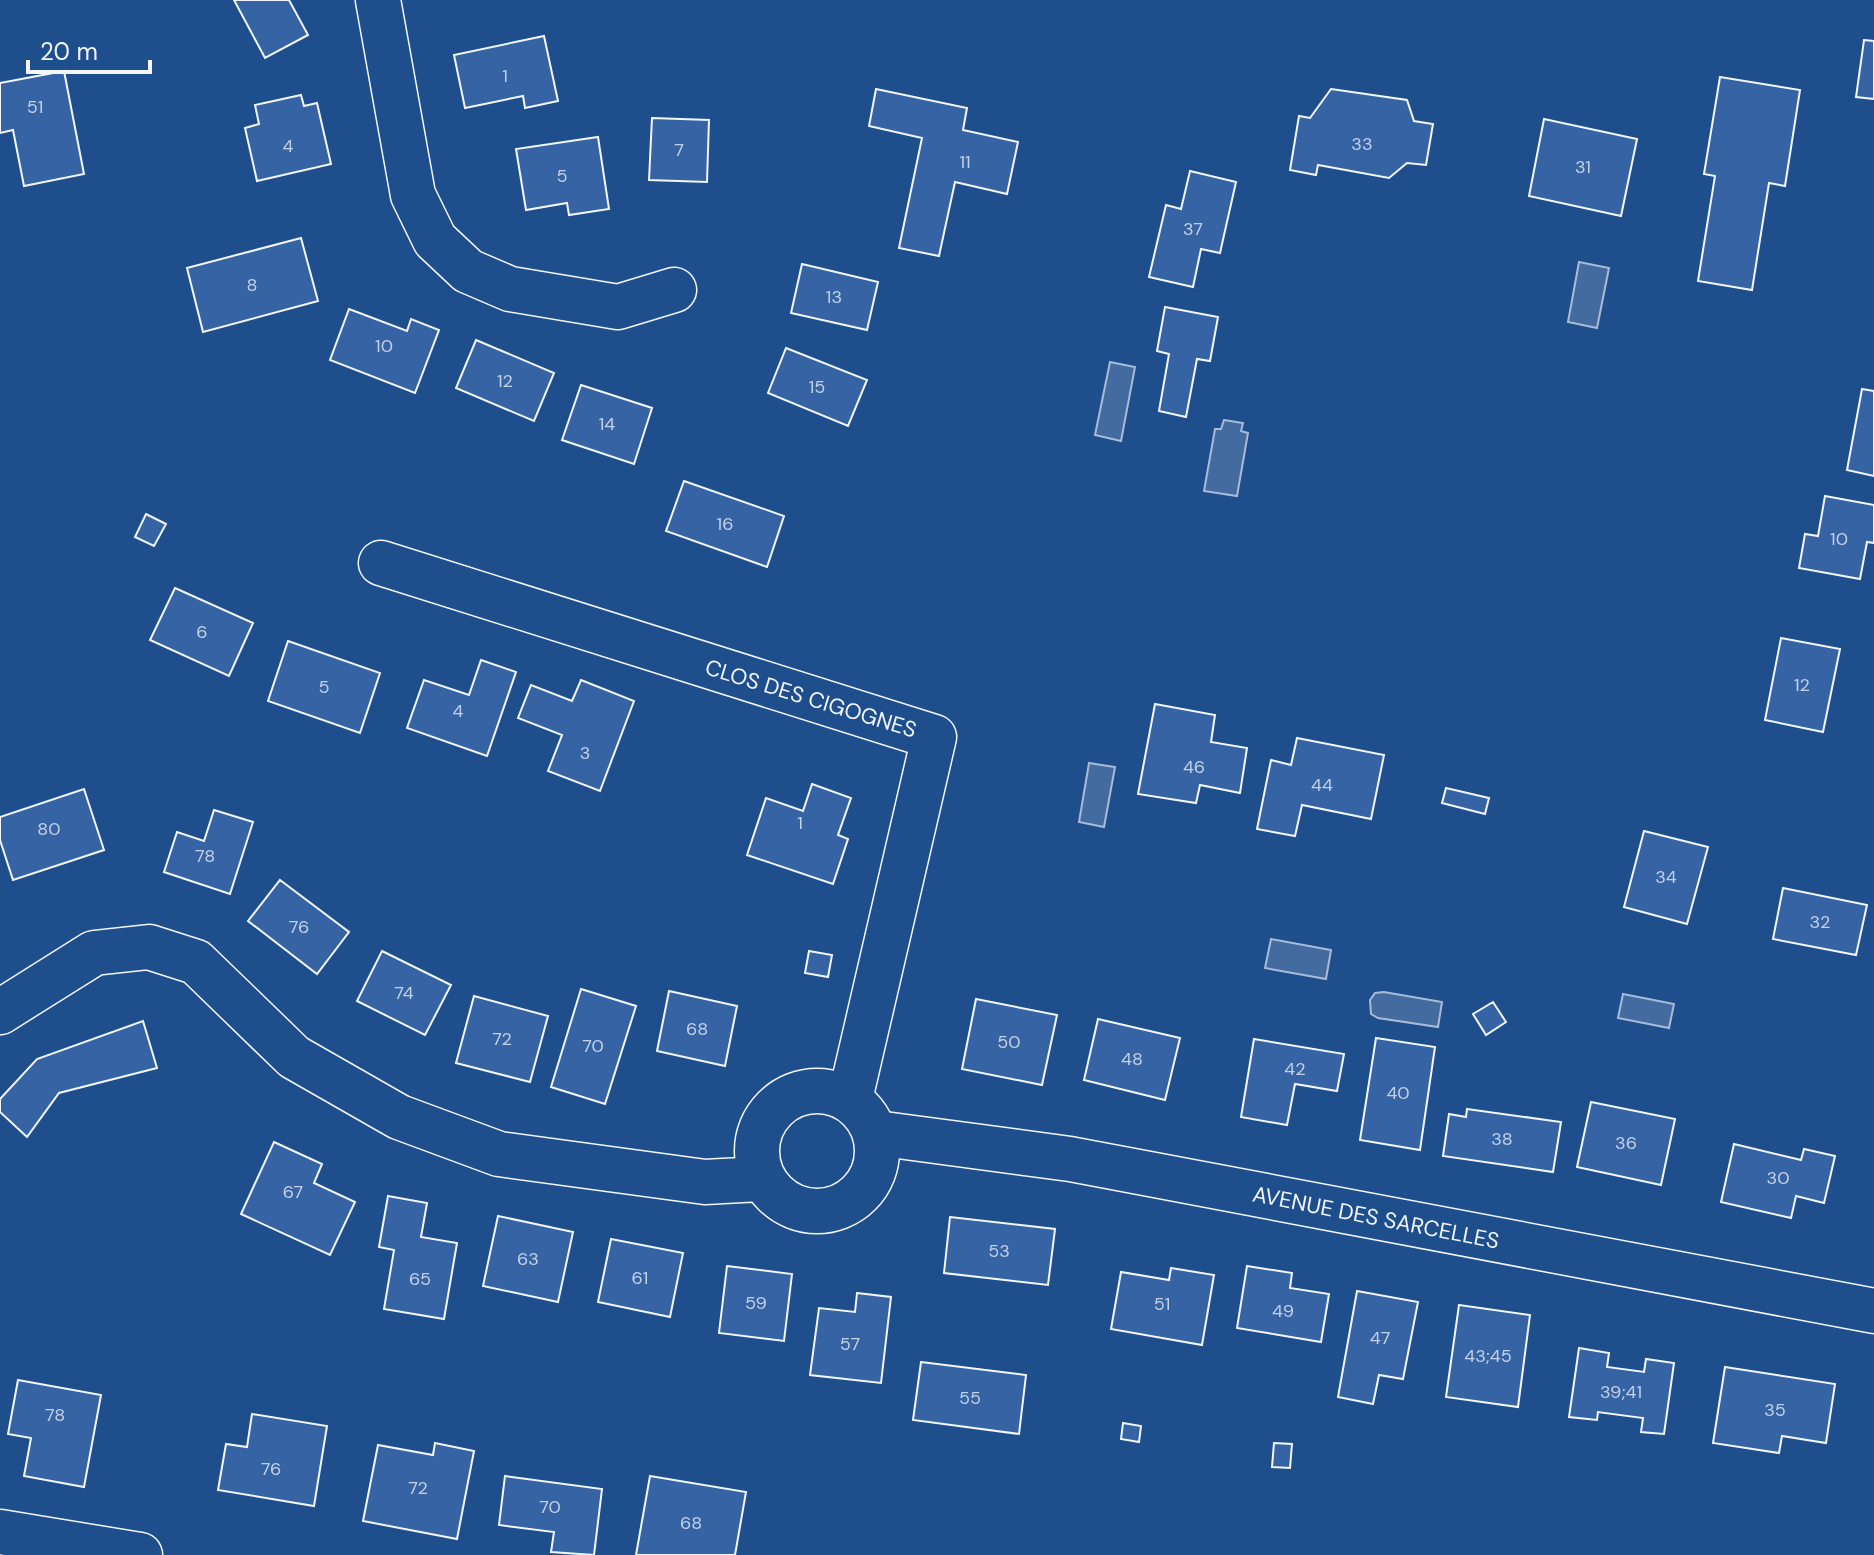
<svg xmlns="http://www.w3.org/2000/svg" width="1874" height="1555" viewBox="0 0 1874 1555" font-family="'DM Sans',sans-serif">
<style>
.water{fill:#446ba0;stroke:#a8bbd7;stroke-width:2}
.building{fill:#3563a3;stroke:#f2f6ff;stroke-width:2}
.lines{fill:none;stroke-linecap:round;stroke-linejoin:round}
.minor-casing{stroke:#f2f6ff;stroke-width:47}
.minor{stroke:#1f4e8c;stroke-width:44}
.labels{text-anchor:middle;stroke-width:6;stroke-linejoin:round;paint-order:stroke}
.number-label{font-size:18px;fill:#c3d1e8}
.street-label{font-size:22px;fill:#f2f6ff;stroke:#1f4e8c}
</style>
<rect width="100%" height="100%" fill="#1f4e8c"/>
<!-- water -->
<path class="water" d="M 1579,262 L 1609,268 L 1597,328 L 1568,322 Z
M 1110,362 L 1135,367 L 1121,441 L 1095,435 Z
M 1224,420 L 1243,423 L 1241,431 L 1248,433 L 1237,496 L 1204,491 L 1215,429 L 1221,429 Z
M 1089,763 L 1115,767 L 1104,827 L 1079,822 Z
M 1271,939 L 1331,950 L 1326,979 L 1265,968 Z
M 1384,992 L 1442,1002 L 1438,1027 L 1378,1018 L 1371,1014 L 1370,1000 L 1375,993 Z
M 1623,994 L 1674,1004 L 1669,1028 L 1618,1018 Z"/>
<!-- building -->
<path class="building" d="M 234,0 L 289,0 L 308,35 L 265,58 Z
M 544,36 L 558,101 L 525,108 L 523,96 L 465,108 L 454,55 Z
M 1864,40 L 1874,41 L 1874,99 L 1856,97 Z
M 64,71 L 84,174 L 24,186 L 13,130 L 0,133 L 0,83 Z
M 1720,77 L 1800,90 L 1785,186 L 1769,183 L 1752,290 L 1698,281 L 1715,176 L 1704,174 Z
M 876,89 L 967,108 L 963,130 L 1018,142 L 1007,194 L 955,182 L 939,256 L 899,248 L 922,138 L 869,126 Z
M 1331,89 L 1407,100 L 1414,121 L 1433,124 L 1426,165 L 1407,163 L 1389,178 L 1318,165 L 1316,175 L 1290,170 L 1299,116 L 1310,118 Z
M 301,95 L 304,106 L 317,103 L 331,164 L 257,181 L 245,128 L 259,124 L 255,105 Z
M 652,118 L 709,120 L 707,182 L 649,180 Z
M 1544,119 L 1637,139 L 1621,216 L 1529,196 Z
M 598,137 L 609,209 L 569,215 L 567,203 L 526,210 L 516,149 Z
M 1190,171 L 1236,182 L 1220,253 L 1201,249 L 1193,287 L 1149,277 L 1166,205 L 1181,209 Z
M 301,238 L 318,301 L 203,332 L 187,268 Z
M 802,264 L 878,282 L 867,330 L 791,313 Z
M 1165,307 L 1218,317 L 1210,361 L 1197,359 L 1186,417 L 1159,411 L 1169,354 L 1157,351 Z
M 349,309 L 407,331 L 411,319 L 439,330 L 415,393 L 330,360 Z
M 476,340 L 554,373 L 534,421 L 456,388 Z
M 786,348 L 867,380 L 848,426 L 768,393 Z
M 581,385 L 652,408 L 634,464 L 562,440 Z
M 1862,389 L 1874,391 L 1874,476 L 1847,470 Z
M 684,481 L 784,516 L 767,567 L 666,531 Z
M 1825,496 L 1874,505 L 1874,543 L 1867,542 L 1860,579 L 1799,568 L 1805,534 L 1818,536 Z
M 146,514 L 166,524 L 154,546 L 135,537 Z
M 175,588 L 253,623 L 229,676 L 150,640 Z
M 1781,638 L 1840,649 L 1823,732 L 1765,720 Z
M 288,641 L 380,673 L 360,733 L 268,701 Z
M 481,660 L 516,672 L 487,756 L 407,728 L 424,680 L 469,695 Z
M 581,680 L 634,701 L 600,791 L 548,771 L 562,735 L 518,718 L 531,685 L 572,701 Z
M 1155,704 L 1215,715 L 1211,742 L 1247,748 L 1240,793 L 1200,785 L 1196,803 L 1138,794 Z
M 1297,738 L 1384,755 L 1371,819 L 1302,805 L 1295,836 L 1257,829 L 1271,760 L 1291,765 Z
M 812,784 L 851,798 L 838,835 L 848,839 L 833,884 L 747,855 L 766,798 L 803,811 Z
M 1446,788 L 1489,798 L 1485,814 L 1442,803 Z
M 84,789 L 104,850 L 13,880 L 0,840 L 0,817 Z
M 214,810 L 253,822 L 230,894 L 164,872 L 177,832 L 204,841 Z
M 1644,831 L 1708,847 L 1687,924 L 1624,907 Z
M 280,880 L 349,932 L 317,974 L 248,921 Z
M 1783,888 L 1867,905 L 1856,955 L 1773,939 Z
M 382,951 L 451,985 L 425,1035 L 357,1001 Z
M 809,951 L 832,955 L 828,977 L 805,973 Z
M 581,989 L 636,1006 L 605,1104 L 551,1087 Z
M 669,991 L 737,1006 L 725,1066 L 657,1051 Z
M 474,996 L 548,1016 L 530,1082 L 456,1063 Z
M 976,999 L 1057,1015 L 1042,1085 L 962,1069 Z
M 1493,1002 L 1506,1022 L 1486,1035 L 1473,1014 Z
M 1098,1019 L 1180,1038 L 1165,1100 L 1084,1080 Z
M 143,1021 L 157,1068 L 59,1093 L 27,1137 L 0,1112 L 0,1099 L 37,1059 Z
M 1376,1038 L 1435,1047 L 1420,1150 L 1360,1140 Z
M 1254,1039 L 1344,1054 L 1337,1091 L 1295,1084 L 1287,1125 L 1241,1117 Z
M 1591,1102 L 1675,1119 L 1661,1185 L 1577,1167 Z
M 1467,1109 L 1561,1122 L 1553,1172 L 1443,1156 L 1449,1114 L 1466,1117 Z
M 274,1142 L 322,1164 L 314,1183 L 355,1202 L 330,1255 L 241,1214 Z
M 1734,1144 L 1801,1160 L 1804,1149 L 1835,1156 L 1824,1203 L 1796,1196 L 1791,1218 L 1721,1202 Z
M 388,1196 L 427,1203 L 421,1237 L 457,1243 L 444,1319 L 384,1309 L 394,1250 L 379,1247 Z
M 498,1216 L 573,1232 L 558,1302 L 483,1286 Z
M 950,1217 L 1055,1229 L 1048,1285 L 944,1273 Z
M 611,1239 L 683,1253 L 670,1317 L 598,1302 Z
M 727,1266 L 792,1274 L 784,1341 L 719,1333 Z
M 1247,1266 L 1292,1273 L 1290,1288 L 1329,1294 L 1321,1342 L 1237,1328 Z
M 1171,1268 L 1214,1275 L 1202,1345 L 1111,1329 L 1121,1272 L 1169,1280 Z
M 1357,1291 L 1418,1302 L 1403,1379 L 1379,1375 L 1373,1404 L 1338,1397 Z
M 857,1293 L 891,1297 L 881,1383 L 810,1375 L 819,1308 L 855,1312 Z
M 1459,1305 L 1530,1315 L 1518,1407 L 1446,1397 Z
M 1579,1348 L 1609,1353 L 1607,1367 L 1644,1372 L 1646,1359 L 1674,1363 L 1664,1434 L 1641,1432 L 1643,1418 L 1598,1412 L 1597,1420 L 1569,1417 Z
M 921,1362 L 1026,1375 L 1019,1434 L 913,1420 Z
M 1725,1367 L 1835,1384 L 1826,1443 L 1782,1436 L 1779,1453 L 1713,1443 Z
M 18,1380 L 101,1395 L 84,1487 L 24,1476 L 31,1438 L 8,1434 Z
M 252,1414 L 327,1426 L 314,1506 L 218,1490 L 226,1444 L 247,1447 Z
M 1123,1423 L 1141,1426 L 1139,1442 L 1121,1439 Z
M 435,1443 L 474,1451 L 457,1539 L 363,1521 L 378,1445 L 433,1455 Z
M 1274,1443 L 1292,1444 L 1290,1468 L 1272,1467 Z
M 505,1476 L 602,1489 L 594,1555 L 551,1552 L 554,1532 L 499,1525 Z
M 650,1476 L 746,1492 L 735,1555 L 636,1555 Z"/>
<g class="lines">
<defs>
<path id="minor" d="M 378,0 L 413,195 L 435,240 L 468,271 L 510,289 L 618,307 L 674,290
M 381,563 L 934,737 L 850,1099
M 0,1012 L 94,953 L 149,947 L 196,962 L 294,1057 L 399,1117 L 499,1154 L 705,1182 L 760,1179
M757 1151a60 60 0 1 1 120 0a60 60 0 1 1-120 0Z
M 876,1133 L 1070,1159 L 1874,1311
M 0,1532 L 140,1555"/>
</defs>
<!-- minor casing -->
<use href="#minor" class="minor-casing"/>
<!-- minor -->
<use href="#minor" class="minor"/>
</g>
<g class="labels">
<!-- number labels -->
<g class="number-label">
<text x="505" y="82">1</text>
<text x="35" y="113">51</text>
<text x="1362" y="150">33</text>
<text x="288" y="152">4</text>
<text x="679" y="156">7</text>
<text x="965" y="168">11</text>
<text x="1583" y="173">31</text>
<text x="562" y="182">5</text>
<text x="1193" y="235">37</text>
<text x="252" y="291">8</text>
<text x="834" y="303">13</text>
<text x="384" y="352">10</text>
<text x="505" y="387">12</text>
<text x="817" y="393">15</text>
<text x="607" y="430">14</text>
<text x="725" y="530">16</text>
<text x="1839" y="545">10</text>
<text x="202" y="638">6</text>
<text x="1802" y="691">12</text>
<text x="324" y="693">5</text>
<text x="458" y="717">4</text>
<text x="585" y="759">3</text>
<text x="1194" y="773">46</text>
<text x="1322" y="791">44</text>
<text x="800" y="829">1</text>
<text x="49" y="835">80</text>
<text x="205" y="862">78</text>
<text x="1666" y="883">34</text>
<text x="1820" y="928">32</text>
<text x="299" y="933">76</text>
<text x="404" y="999">74</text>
<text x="697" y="1035">68</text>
<text x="502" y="1045">72</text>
<text x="1009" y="1048">50</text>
<text x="593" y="1052">70</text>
<text x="1132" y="1065">48</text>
<text x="1295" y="1075">42</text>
<text x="1398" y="1099">40</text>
<text x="1502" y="1145">38</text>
<text x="1626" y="1149">36</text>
<text x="1778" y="1184">30</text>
<text x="293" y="1198">67</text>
<text x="999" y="1257">53</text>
<text x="528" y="1265">63</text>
<text x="640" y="1284">61</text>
<text x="420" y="1285">65</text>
<text x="756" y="1309">59</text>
<text x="1162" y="1310">51</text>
<text x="1283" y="1317">49</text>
<text x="1380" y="1344">47</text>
<text x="850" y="1350">57</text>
<text x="1488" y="1362">43;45</text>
<text x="1621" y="1398">39;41</text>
<text x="970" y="1404">55</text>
<text x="1775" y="1416">35</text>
<text x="55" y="1421">78</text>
<text x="271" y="1475">76</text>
<text x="418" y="1494">72</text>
<text x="550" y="1513">70</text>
<text x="691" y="1529">68</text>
</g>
<!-- street labels -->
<g class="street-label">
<text transform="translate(811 698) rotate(17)" y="8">CLOS DES CIGOGNES</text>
<text transform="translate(1376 1217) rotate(11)" y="8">AVENUE DES SARCELLES</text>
</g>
</g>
<!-- scale -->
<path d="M28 60v12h122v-12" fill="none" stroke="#f2f6ff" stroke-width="4"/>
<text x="40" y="60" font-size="24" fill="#f2f6ff" stroke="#1f4e8c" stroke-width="6" paint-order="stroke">20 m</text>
</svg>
